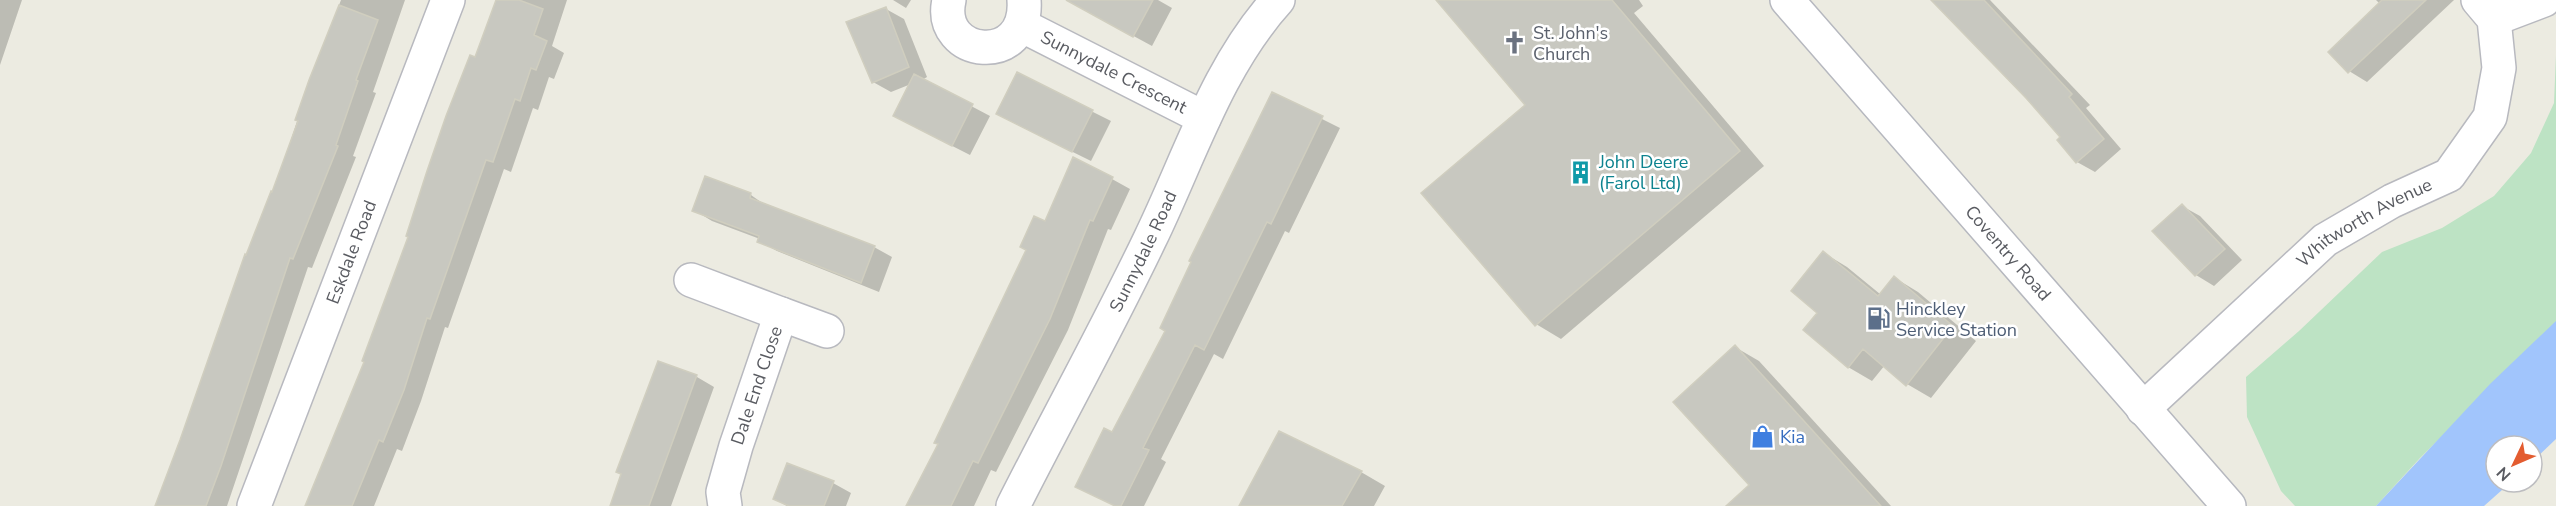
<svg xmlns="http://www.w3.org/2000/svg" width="2556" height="506" viewBox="0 0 2556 506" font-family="'Nunito Sans',sans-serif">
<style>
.green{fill:#bde3c4}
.water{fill:#a1c5fc}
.shadow{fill:#0003}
.building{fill:#c8c8c0;stroke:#d0cebf;stroke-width:1.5}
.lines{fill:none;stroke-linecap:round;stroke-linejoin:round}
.street-casing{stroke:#b8b9bf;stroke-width:36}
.secondary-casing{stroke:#b6b8bf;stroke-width:36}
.street{stroke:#fff;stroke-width:33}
.secondary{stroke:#fff;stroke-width:33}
.labels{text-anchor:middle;stroke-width:5;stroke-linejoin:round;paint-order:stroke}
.worship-label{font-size:18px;fill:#5b616d;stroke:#fff;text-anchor:start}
.street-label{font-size:18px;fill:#595b61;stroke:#fff}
.culture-label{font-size:18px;fill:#0d838f;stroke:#fff;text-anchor:start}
.service-label{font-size:18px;fill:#4e5e75;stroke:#fff;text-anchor:start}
.shop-label{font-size:18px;fill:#366cbe;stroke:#fff;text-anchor:start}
</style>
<rect width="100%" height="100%" fill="#ecebe1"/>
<!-- green -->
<path class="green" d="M 2556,55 L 2556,324 L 2420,458 L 2376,506 L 2295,506 L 2281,491 L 2247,417 L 2246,377 L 2299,331 L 2382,252 L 2442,228 L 2494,196 L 2531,153 L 2554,103 Z"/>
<!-- water -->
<path class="water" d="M 2556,321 L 2556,439 L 2532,462 L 2532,446 L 2496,446 L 2496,482 L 2511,482 L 2484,506 L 2376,506 L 2490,384 Z"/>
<!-- shadow -->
<path class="shadow" d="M 0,0 L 22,0 L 0,65 Z
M 341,0 L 405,0 L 373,92 L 376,93 L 353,156 L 356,157 L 312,268 L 308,267 L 227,506 L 155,506 L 273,194 L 312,76 Z
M 499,0 L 567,0 L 552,46 L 564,53 L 554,79 L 549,77 L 538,110 L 533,108 L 511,172 L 504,169 L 448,328 L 445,327 L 421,401 L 402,451 L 397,449 L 374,506 L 308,506 L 366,361 Z
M 893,0 L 911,0 L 906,8 Z
M 1077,0 L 1158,0 L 1172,8 L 1152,46 L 1093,14 Z
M 1437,0 L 1639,0 L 1643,6 L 1634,13 L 1764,166 L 1561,339 L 1536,324 L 1527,105 Z
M 1932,0 L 1990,0 L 2090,105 L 2086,108 L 2121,149 L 2095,172 L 2077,162 L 2063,137 Z
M 2376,0 L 2454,0 L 2367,82 L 2349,71 L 2380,4 Z
M 886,9 L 904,19 L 927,77 L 922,80 L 990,116 L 970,155 L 913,126 L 911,84 L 891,92 L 873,82 Z
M 1017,74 L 1111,121 L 1091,161 L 1016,124 Z
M 1272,94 L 1340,128 L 1289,233 L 1285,231 L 1223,359 L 1214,354 L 1161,459 L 1166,462 L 1144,506 L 1115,506 L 1166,330 Z
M 706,178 L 751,195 L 768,207 L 874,247 L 892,257 L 879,292 L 777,251 L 759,241 L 760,239 L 712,221 L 694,210 Z
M 1112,179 L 1130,189 L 1111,230 L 1108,229 L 1068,330 L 996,472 L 991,470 L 974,506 L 908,506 L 1045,223 Z
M 2182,206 L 2200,216 L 2242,260 L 2214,286 L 2196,275 L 2154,232 Z
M 1824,253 L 1847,267 L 1880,294 L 1895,278 L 1918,292 L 1976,341 L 1931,398 L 1907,384 L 1885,365 L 1872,381 L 1848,367 L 1819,313 Z
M 1735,347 L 1759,361 L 1891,506 L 1728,506 L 1751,485 Z
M 659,363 L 697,377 L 714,387 L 671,506 L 611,506 Z
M 1361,472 L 1385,486 L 1374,506 L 1240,506 Z
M 833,483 L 851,493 L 846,506 L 787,506 L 774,499 Z"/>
<!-- building -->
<path class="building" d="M 496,0 L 519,0 L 543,9 L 534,35 L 547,41 L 536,70 L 531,68 L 520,101 L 515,99 L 493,162 L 486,160 L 430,319 L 427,318 L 404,390 L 383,442 L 379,440 L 352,506 L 305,506 L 364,362 L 362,361 L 408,237 L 406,236 L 427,171 L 446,116 L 470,55 L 475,57 Z
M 1066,0 L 1153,0 L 1133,37 Z
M 1436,0 L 1612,0 L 1740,151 L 1535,326 L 1421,193 L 1525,105 Z
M 1931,0 L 1984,0 L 2072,94 L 2069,97 L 2104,139 L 2076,163 L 2057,140 L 2060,137 L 2026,98 Z
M 2382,0 L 2426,0 L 2348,73 L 2328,52 Z
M 339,5 L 378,20 L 356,80 L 358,81 L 336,145 L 338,146 L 293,259 L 290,258 L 221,466 L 206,506 L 155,506 L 180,440 L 245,254 L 246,255 L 271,191 L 272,192 L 298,121 L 295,120 L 309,80 Z
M 886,7 L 909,67 L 872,83 L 846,22 Z
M 1017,72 L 1093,110 L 1072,152 L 996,114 Z
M 914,74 L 973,104 L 952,146 L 893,116 Z
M 1272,92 L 1323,116 L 1271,224 L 1267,222 L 1204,350 L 1195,345 L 1143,448 L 1149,450 L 1121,506 L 1115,506 L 1075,487 L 1104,428 L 1112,432 L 1165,331 L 1160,328 L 1191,262 L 1189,261 Z
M 1073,157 L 1113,177 L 1093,221 L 1090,220 L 1050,319 L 978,463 L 973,461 L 951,506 L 906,506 L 938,444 L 934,443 L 1026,250 L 1020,247 L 1034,216 L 1045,221 Z
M 705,176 L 751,193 L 750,198 L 875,246 L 861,283 L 757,242 L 759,236 L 692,211 Z
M 2182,204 L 2225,249 L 2195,276 L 2152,231 Z
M 1823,251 L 1878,296 L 1894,276 L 1953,326 L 1906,386 L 1863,349 L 1848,368 L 1803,330 L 1817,313 L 1791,291 Z
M 1735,345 L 1881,506 L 1726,506 L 1749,485 L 1673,402 Z
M 658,361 L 697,375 L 649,506 L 610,506 L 621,474 L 616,472 Z
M 1279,431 L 1362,471 L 1342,506 L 1239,506 Z
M 787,463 L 834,481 L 824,506 L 789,506 L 773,499 Z"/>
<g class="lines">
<defs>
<g id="street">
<path d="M 949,0 C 936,58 1029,68 1024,0"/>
<path d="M 2494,19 L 2544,0"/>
<path id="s1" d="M 1021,25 L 1204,118"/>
<path d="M 691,280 L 781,314"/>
<path id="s2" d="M 2143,409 L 2325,240 L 2392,201 L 2449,175 L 2490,117 L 2499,68 L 2494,19 L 2478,0"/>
<path id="s3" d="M 254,506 L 448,0"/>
<path id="s4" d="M 725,506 L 723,492 L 736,446 L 781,314 L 827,331"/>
<path id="s5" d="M 1013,506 C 1058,417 1107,329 1150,239 C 1189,159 1217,67 1278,0"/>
</g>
<g id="secondary">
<path id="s6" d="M 1787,0 L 2229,506"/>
</g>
</defs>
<!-- street casing -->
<use href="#street" class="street-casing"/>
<!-- secondary casing -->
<use href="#secondary" class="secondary-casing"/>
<!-- street -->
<use href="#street" class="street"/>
<!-- secondary -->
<use href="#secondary" class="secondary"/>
</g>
<!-- icons -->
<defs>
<symbol id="church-bare" viewBox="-9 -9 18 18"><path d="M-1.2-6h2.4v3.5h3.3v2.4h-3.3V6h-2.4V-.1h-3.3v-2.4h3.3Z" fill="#6b7280" stroke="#fff" stroke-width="2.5" paint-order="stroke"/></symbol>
<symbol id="building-bare" viewBox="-9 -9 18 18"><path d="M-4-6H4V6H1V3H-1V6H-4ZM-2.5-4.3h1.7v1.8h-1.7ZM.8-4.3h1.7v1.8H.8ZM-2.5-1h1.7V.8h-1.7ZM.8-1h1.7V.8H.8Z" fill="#0f9aa8" stroke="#fff" stroke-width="2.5" paint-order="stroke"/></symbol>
<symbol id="fuel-bare" viewBox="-9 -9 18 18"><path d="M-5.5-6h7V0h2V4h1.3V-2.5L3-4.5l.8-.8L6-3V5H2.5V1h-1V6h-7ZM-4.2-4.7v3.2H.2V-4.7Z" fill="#5c6f8a" stroke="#fff" stroke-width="2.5" paint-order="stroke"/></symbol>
<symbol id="shop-bare" viewBox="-9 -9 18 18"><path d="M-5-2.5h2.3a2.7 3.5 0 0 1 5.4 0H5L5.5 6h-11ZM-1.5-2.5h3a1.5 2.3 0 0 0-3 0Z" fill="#3f7fe0" stroke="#fff" stroke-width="2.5" paint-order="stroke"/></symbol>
</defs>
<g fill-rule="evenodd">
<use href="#church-bare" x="1498" y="26" width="33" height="33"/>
<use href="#building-bare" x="1564" y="156" width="33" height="33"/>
<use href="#fuel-bare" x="1862" y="302" width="33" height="33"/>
<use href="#shop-bare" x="1746" y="420" width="33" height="33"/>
</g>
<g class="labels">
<!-- worship labels -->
<g class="worship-label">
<text x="1533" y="39">St. John's<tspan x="1533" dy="21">Church</tspan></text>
</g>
<!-- street labels -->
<g class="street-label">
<text dy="6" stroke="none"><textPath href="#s1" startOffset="104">Sunnydale Crescent</textPath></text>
<text dy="6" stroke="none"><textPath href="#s2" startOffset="291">Whitworth Avenue</textPath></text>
<text dy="6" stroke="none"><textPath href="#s5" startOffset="286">Sunnydale Road</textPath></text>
<text dy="6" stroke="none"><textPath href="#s3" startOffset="272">Eskdale Road</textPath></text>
<text dy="6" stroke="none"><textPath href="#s6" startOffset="336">Coventry Road</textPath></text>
<text dy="6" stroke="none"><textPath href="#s4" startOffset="126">Dale End Close</textPath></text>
</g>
<!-- culture labels -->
<g class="culture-label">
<text x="1599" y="168">John Deere<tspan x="1599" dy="21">(Farol Ltd)</tspan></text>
</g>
<!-- service labels -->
<g class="service-label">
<text x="1896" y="315">Hinckley<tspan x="1896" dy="21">Service Station</tspan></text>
</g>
<!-- shop labels -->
<g class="shop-label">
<text x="1780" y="443">Kia</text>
</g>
</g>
<!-- north arrow -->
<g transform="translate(2514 464) rotate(226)"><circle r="28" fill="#ffffff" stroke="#bdbdc0" stroke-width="1.5"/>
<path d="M0-4.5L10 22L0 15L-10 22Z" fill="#e35c30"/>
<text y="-9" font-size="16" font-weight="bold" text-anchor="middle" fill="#595b61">N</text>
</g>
</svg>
